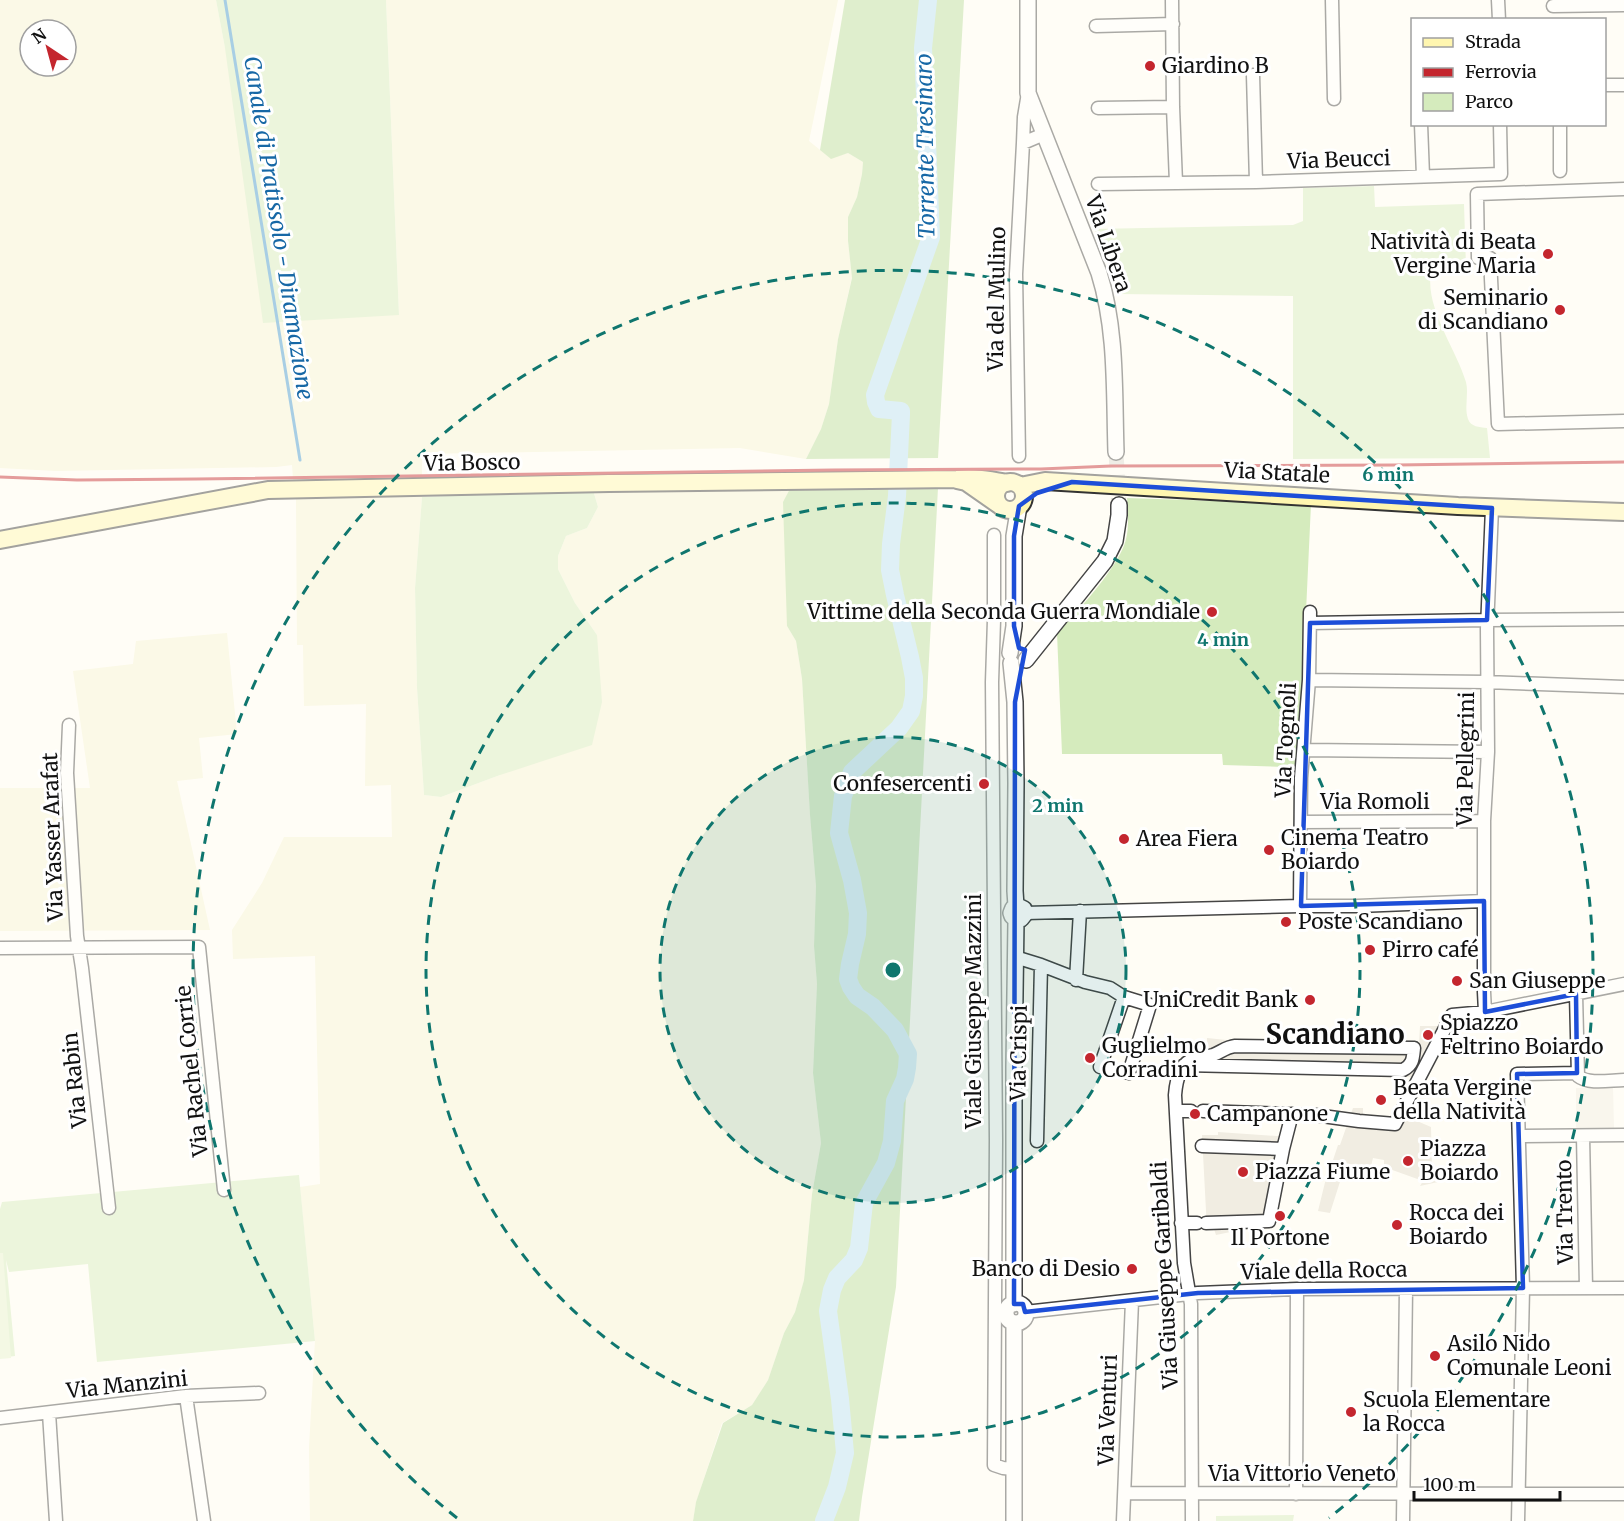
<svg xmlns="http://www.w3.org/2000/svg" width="1624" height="1521" viewBox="0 0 1624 1521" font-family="Merriweather,serif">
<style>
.farmland{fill:#f6f3d4;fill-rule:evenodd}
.green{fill:#d5ebbd}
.forest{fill:#b9dc9c}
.pitch{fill:#e6f2cf}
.plaza{fill:#f1ede2}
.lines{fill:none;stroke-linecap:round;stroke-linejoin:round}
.stream{stroke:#3f96cf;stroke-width:3}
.river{stroke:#b9e0f7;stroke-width:18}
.tertiary-tunnel{stroke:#dbdad3;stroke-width:15;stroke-dasharray:15 8;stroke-linecap:butt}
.minor-casing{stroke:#444;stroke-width:15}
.tertiary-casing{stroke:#444;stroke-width:18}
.secondary-casing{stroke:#333;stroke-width:20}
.minor{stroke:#fff;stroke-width:12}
.tertiary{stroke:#fff;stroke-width:15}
.secondary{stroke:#fff6b0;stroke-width:16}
.rail{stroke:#c4262e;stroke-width:3}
.marked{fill:none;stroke:#1d4ed8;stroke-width:4.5;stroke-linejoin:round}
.ring{fill:none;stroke:#0f766e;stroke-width:3;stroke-dasharray:10 8}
.poi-dot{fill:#c4262e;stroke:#fff;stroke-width:2}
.labels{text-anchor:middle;stroke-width:6;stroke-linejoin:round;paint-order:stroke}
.poi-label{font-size:21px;fill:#111;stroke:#fff;text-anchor:start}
.street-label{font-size:21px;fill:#111;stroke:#fff}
.water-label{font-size:22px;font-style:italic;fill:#1768a6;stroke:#fff}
.district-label{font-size:27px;font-weight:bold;fill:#111;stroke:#fff}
.centre{fill:#0f766e;stroke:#fff;stroke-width:3}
.ring-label{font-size:18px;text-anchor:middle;font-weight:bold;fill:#0f766e;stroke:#fff;stroke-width:6;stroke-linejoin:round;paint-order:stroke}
</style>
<rect width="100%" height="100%" fill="#fffdf5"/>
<!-- farmland -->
<path class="farmland" d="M 0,0 L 216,0 L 225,48 L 399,315 L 386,0 L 838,0 L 809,141 L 830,158 L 848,153 L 863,162 L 862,174 L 857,197 L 848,217 L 848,241 L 852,277 L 838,339 L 829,404 L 821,429 L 806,459 L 740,448 L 422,454 L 422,497 L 415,588 L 417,688 L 424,795 L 441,797 L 500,775 L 597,635 L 575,603 L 558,569 L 558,556 L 566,536 L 587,528 L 598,507 L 593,490 L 791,487 L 787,626 L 796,641 L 802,679 L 810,815 L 816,886 L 814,946 L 817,984 L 813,1073 L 821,1143 L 812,1194 L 804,1280 L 795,1312 L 784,1333 L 768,1380 L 752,1405 L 722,1423 L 696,1503 L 693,1521 L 310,1521 L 309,1447 L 315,1341 L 300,1187 L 320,1184 L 315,956 L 233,959 L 232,930 L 262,883 L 284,837 L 392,837 L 391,785 L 365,786 L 366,704 L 304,706 L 303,645 L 297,645 L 296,498 L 294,492 L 292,465 L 276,467 L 56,471 L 0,468 ZM 30,30 L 66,30 L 66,66 L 30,66 Z
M 227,633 L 237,734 L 199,738 L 203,778 L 177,781 L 210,930 L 0,931 L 0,788 L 90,788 L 73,671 L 133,664 L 136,641 Z"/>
<!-- green -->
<path class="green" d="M 216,0 L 386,0 L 399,315 L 263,323 L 225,48 Z
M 1374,186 L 1375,207 L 1464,204 L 1466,267 L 1432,268 C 1422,304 1456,348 1466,382 C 1469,394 1464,407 1468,419 C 1471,427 1479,427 1487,428 L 1490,458 L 1293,459 L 1293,296 L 1118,294 L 1106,258 L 1094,229 L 1293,225 L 1303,221 L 1303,188 Z
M 593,490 L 598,507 L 587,528 L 566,536 L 558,556 L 558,569 L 575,603 L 597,635 L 602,702 L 592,745 L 500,775 L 441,797 L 424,795 L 417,688 L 415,588 L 422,497 Z
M 1127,498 L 1311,504 L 1299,763 L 1286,767 L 1223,765 L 1222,754 L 1062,754 L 1057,633 C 1079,609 1109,578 1123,548 C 1130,533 1128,514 1127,498 Z
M 299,1175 L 315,1341 L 97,1362 L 88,1264 L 9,1272 L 6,1260 L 15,1356 L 0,1358 L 0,1209 L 2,1202 Z
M 1294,1515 L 1293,1521 L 1216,1521 L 1216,1516 Z"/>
<!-- forest -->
<path class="forest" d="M 845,0 L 964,0 L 938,458 L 806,459 L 821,429 L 829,404 L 838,339 L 852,278 L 848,241 L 848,217 L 857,197 L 862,174 L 863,162 L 848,153 L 831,159 L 820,150 Z
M 791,487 L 938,488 L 896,1287 L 862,1497 L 859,1521 L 693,1521 L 696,1502 L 723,1423 L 752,1405 L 768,1380 L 784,1333 L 795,1312 L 804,1280 L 812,1194 L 821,1143 L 813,1073 L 817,984 L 814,946 L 816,886 L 810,815 L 802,679 L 796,641 L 787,626 L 783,502 Z"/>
<!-- pitch -->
<path class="pitch" d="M 0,1253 L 3,1253 L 11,1358 L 0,1359 Z"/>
<!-- plaza -->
<path class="plaza" d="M 1420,1026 L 1442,1026 L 1413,1077 L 1206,1069 L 1207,1038 L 1236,1041 L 1419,1044 Z
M 1613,1087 L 1614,1128 L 1576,1129 L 1576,1088 Z
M 1353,1108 L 1363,1108 L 1363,1120 L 1392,1120 L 1396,1112 L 1431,1127 L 1432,1168 L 1438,1182 L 1420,1186 L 1423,1181 L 1384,1167 L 1384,1160 L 1373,1158 L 1370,1170 L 1346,1163 L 1330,1213 L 1318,1211 L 1329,1166 L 1331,1166 L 1338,1145 L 1340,1145 Z
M 1218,1132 L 1290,1137 L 1275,1203 L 1272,1227 L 1255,1230 L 1255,1229 L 1240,1230 L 1216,1235 L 1214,1229 L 1207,1230 L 1202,1135 L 1218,1135 Z"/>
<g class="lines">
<!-- stream -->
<path class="stream" d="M 225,0 L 300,460"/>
<!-- river -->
<path class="river" d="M 824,1521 L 837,1487 L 845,1453 L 840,1399 L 828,1311 L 832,1290 L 837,1278 L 854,1260 L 859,1248 L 864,1203 L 886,1163 L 892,1141 L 895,1101 L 905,1079 L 907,1068 L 908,1054 L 895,1030 L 873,1007 L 857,996 L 851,987 L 848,979 L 850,964 L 857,934 L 858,913 L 852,880 L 839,833 L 843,796 L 852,772 L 899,728 L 911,711 L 914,696 L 914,678 L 910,657 L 895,595 L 890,570 L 891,544 L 897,496 L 901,414 L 901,411 L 879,409 L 876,402 L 875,395 L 931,237 L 923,48 L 928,0"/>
<!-- tertiary-tunnel -->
<path class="tertiary-tunnel" d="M 1116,452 L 1119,505"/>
<defs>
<path id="minor" d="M 1172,0 L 1173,107 L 1176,183 L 1256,182 L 1501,174 L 1500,124
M 1332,0 L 1334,99
M 1498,0 L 1499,20
M 1553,6 L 1624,5
M 1096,26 L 1173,24
M 1253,75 L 1256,182
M 1604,85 L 1624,85
M 1028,93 L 1024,117 L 1023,143 L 1044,134
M 1098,108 L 1173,107
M 1421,124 L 1423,176
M 1560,171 L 1560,124
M 1098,184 L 1176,183
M 1624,189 L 1477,194 L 1478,258 L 1490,258 L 1498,424 L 1624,421
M 1019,456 L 1016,274 L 1023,143
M 994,535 L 994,620 L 992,682 L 996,1140 L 994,1465 L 1003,1468 L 1014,1469
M 1310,623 L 1487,620 L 1624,619
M 1309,680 L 1486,682 L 1624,687
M 69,725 L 67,773 L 77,936 L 82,968 L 109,1208
M 1305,750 L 1488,752
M 1301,822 L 1484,821
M 1300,906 L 1301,778 L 1309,680 L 1310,612
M 1025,913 L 1300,906 L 1358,906 L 1484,901
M 0,948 L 199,947 L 224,1190
M 1015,957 L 1041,965 L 1085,982 L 1110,988 L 1124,997 L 1150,1005 L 1129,1073 L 1100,1067 L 1124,997
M 1076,980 L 1080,911
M 1576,994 L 1578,1076 C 1589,1085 1611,1080 1624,1080
M 1485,1012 L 1484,992 L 1484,821 L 1488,752 L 1487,629 L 1492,508
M 1184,1065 L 1403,1070 C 1413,1065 1413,1058 1414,1048 L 1235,1046 C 1226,1047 1221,1052 1213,1055 C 1207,1057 1200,1057 1194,1059 C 1180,1063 1176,1082 1175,1095 L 1184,1263 L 1191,1304 L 1192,1521
M 1176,1111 L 1191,1111
M 1203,1111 L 1315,1115 L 1359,1121 L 1395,1124 L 1452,1015 L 1485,1012 L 1624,984
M 1519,1136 L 1624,1135
M 1583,1136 L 1586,1288
M 1037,1141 L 1041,965
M 1202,1146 L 1283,1149 L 1269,1221 L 1206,1223
M 1283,1149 L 1292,1114
M 1181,1223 L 1197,1223
M 1025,1312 L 1198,1293 L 1297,1289 L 1624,1288
M 186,1396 L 204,1521
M 49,1413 L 56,1521
M 0,1418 L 186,1396 L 259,1393
M 1125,1493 L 1624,1494
M 1296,1494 L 1297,1289
M 1123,1521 L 1132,1301
M 1403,1521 L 1406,1289
M 1518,1521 L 1523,1288 L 1517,1074 L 1577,1073"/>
<path id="tertiary" d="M 1028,0 L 1028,93 L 1099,273 C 1117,330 1114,393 1116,452
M 1010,653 L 1014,626 L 1014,536 L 1019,506
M 1026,660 L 1105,561 L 1115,541 L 1119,515 L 1119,505
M 1011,663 L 1015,702 L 1016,783 L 1015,891 L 1016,906
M1006 1313a10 10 0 1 1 20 0a10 10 0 1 1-20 0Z
M 1014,1304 L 1014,1067 L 1016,920 L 1012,916 L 1011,913 L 1013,908 L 1018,906 L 1024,909 L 1025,914 L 1021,919 L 1016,920
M 1014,1323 L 1014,1521"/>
<path id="secondary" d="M 957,480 L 966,482 L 999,505
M996 496a14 14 0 1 1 28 0a14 14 0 1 1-28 0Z
M 1020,486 L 1045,481 L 1458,506 L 1624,512
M 0,540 L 268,490 L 609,483 L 957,479 C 974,477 990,480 1007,483"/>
</defs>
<!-- minor casing -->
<use href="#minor" class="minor-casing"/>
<!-- tertiary casing -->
<use href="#tertiary" class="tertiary-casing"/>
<!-- secondary casing -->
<use href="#secondary" class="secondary-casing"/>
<!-- minor -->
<use href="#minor" class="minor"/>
<!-- tertiary -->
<use href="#tertiary" class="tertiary"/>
<!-- secondary -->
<use href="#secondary" class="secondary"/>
<!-- rail -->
<path class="rail" d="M 0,477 L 77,480 L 197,479 L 833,470 L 1041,469 L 1111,466 L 1396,465 L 1624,462"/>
</g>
<!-- marked area -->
<path d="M0 0H1624V1521H0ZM 1072,482 L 1492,508 L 1487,620 L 1310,623 L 1301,906 L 1484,901 L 1485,1012 L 1576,994 L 1577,1073 L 1517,1074 L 1523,1288 L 1198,1293 L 1025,1312 L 1023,1304 L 1014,1304 L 1015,702 L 1025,650 L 1019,648 L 1014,626 L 1014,536 L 1019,506 L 1037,493 Z" fill="#fffdf5" fill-opacity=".55" fill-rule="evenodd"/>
<path class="marked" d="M 1072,482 L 1492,508 L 1487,620 L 1310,623 L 1301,906 L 1484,901 L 1485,1012 L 1576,994 L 1577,1073 L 1517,1074 L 1523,1288 L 1198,1293 L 1025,1312 L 1023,1304 L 1014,1304 L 1015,702 L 1025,650 L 1019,648 L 1014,626 L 1014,536 L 1019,506 L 1037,493 Z"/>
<!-- distance rings -->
<circle cx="893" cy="970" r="233" fill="#0f766e" fill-opacity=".12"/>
<g class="ring">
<circle cx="893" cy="970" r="233"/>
<circle cx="893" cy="970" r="467"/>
<path d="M457 1518A700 700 0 1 1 1329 1518"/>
</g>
<!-- markers -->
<g class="poi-dot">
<circle cx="1150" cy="66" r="6"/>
<circle cx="1548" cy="254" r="6"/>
<circle cx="1560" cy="310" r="6"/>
<circle cx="1212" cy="612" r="6"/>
<circle cx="984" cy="784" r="6"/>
<circle cx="1124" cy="839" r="6"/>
<circle cx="1269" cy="850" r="6"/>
<circle cx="1286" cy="922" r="6"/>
<circle cx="1370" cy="950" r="6"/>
<circle cx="1457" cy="981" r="6"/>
<circle cx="1310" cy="1000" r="6"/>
<circle cx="1428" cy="1035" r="6"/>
<circle cx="1090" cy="1058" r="6"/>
<circle cx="1381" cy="1100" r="6"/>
<circle cx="1195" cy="1114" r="6"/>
<circle cx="1408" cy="1161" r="6"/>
<circle cx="1243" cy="1172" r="6"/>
<circle cx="1280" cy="1216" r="6"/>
<circle cx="1397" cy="1225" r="6"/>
<circle cx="1132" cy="1269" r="6"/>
<circle cx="1435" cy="1356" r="6"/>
<circle cx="1351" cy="1412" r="6"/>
</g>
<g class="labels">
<!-- poi labels -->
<g class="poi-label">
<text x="1162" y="73">Giardino B</text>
<text x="1536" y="249" text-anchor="end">Natività di Beata<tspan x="1536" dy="24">Vergine Maria</tspan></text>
<text x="1548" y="305" text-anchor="end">Seminario<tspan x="1548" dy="24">di Scandiano</tspan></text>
<text x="1200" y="619" text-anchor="end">Vittime della Seconda Guerra Mondiale</text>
<text x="972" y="791" text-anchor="end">Confesercenti</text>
<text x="1281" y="845">Cinema Teatro<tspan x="1281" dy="24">Boiardo</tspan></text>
<text x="1136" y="846">Area Fiera</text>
<text x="1298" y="929">Poste Scandiano</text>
<text x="1382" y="957">Pirro café</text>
<text x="1469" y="988">San Giuseppe</text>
<text x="1298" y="1007" text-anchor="end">UniCredit Bank</text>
<text x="1440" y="1030">Spiazzo<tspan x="1440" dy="24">Feltrino Boiardo</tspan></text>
<text x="1102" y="1053">Guglielmo<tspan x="1102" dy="24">Corradini</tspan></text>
<text x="1393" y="1095">Beata Vergine<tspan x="1393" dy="24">della Natività</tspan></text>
<text x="1207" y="1121">Campanone</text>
<text x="1420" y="1156">Piazza<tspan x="1420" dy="24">Boiardo</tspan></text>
<text x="1255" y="1179">Piazza Fiume</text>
<text x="1409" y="1220">Rocca dei<tspan x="1409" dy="24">Boiardo</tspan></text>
<text x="1280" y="1245" text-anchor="middle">Il Portone</text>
<text x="1120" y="1276" text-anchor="end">Banco di Desio</text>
<text x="1447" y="1351">Asilo Nido<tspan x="1447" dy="24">Comunale Leoni</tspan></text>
<text x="1363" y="1407">Scuola Elementare<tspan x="1363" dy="24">la Rocca</tspan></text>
</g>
<!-- street labels -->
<g class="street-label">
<text transform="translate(1339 160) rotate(-2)" y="7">Via Beucci</text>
<text transform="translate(1108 244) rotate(71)" y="7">Via Libera</text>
<text transform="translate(997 299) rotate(-89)" y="7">Via del Mulino</text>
<text transform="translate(472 463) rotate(-1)" y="7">Via Bosco</text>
<text transform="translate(1277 473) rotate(3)" y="7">Via Statale</text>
<text transform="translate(1286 740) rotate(-87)" y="7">Via Tognoli</text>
<text transform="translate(1466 759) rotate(-89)" y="7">Via Pellegrini</text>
<text x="1375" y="809">Via Romoli</text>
<text transform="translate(53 837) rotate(-92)" y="7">Via Yasser Arafat</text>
<text transform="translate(974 1011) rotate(-90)" y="7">Viale Giuseppe Mazzini</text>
<text transform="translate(1019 1053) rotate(-89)" y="7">Via Crispi</text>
<text transform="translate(192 1071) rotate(-96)" y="7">Via Rachel Corrie</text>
<text transform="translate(75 1080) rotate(-96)" y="7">Via Rabin</text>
<text transform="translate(1565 1212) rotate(-91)" y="7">Via Trento</text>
<text transform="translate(1324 1271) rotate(-1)" y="7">Viale della Rocca</text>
<text transform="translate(1165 1275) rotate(-93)" y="7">Via Giuseppe Garibaldi</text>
<text transform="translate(127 1385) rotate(-6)" y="7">Via Manzini</text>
<text transform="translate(1108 1410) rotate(-88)" y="7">Via Venturi</text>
<text x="1302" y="1481">Via Vittorio Veneto</text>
</g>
<!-- water labels -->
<g class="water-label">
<text transform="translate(925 146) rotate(-91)" y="8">Torrente Tresinaro</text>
<text transform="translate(279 228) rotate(81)" y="8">Canale di Pratissolo - Diramazione</text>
</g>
<!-- district labels -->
<g class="district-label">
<text x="1335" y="1044">Scandiano</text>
</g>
</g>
<circle cx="893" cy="970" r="9" class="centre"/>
<g class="ring-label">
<text x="1388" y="481">6 min</text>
<text x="1223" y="646">4 min</text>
<text x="1058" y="812">2 min</text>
</g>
<!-- legend -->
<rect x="1411" y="18" width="195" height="108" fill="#ffffff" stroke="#a0a0a0" stroke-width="1.5"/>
<rect x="1423" y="38" width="30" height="9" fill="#fff6b0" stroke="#a0a0a0" stroke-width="1.5"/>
<text x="1465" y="48" font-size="18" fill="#111111">Strada</text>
<rect x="1423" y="68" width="30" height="9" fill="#c4262e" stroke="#a0a0a0" stroke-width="1.5"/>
<text x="1465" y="78" font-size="18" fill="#111111">Ferrovia</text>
<rect x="1423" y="93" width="30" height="18" fill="#d5ebbd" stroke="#a0a0a0" stroke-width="1.5"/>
<text x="1465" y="108" font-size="18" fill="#111111">Parco</text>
<!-- north arrow -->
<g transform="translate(48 48) rotate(324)"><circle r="28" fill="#ffffff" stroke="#a0a0a0" stroke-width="1.5"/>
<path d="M0-4.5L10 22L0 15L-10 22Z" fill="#c4262e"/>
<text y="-9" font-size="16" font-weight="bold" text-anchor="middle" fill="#111111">N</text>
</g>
<!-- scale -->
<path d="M1414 1491v9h146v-9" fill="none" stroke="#111111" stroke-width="3"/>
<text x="1423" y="1491" font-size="18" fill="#111111" stroke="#ffffff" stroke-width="4.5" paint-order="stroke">100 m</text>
</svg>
